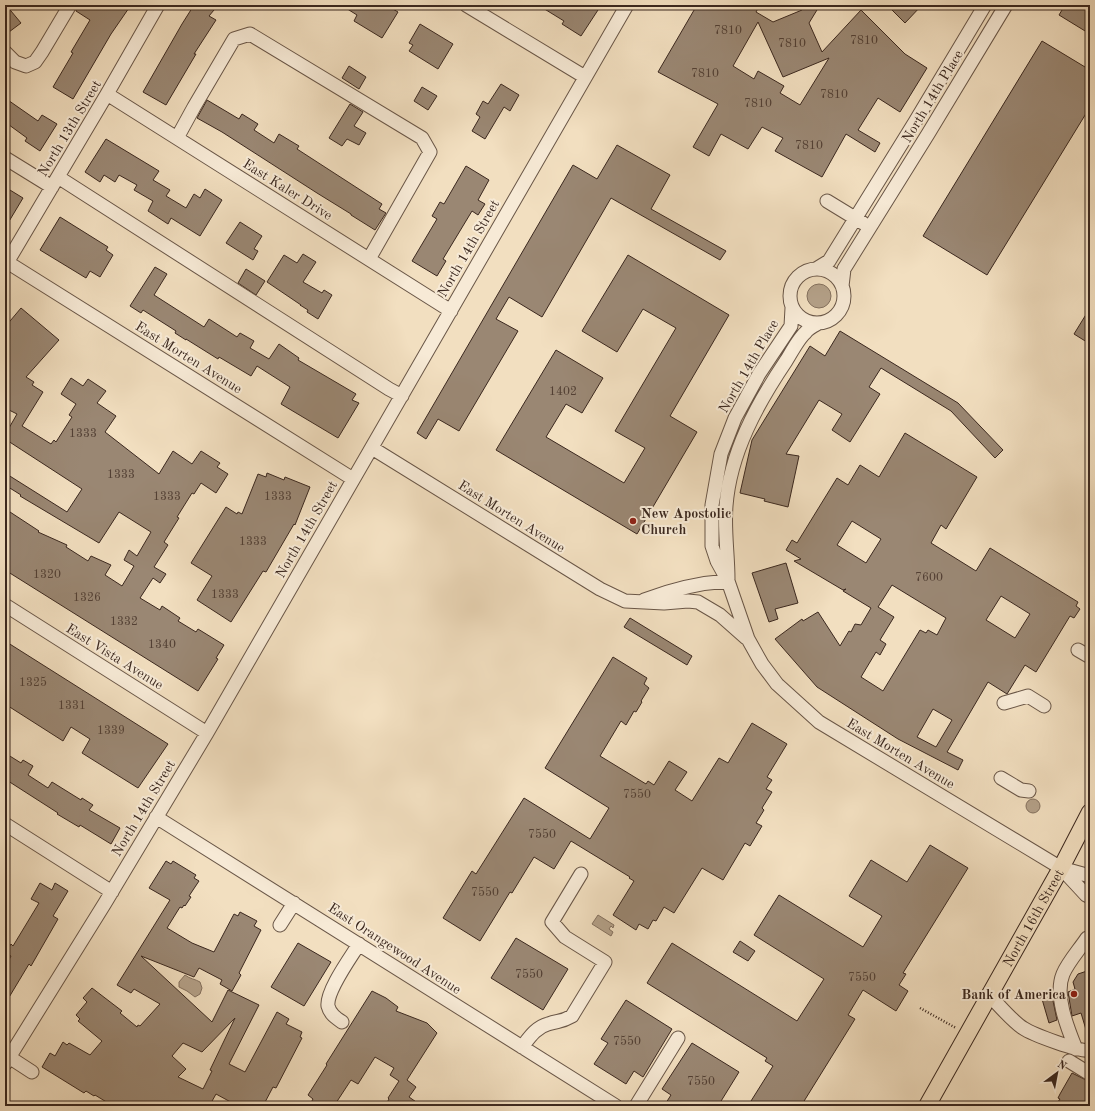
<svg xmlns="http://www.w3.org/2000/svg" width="1095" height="1111" viewBox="0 0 1095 1111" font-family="'Old Standard TT',serif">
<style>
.water{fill:#b4a189;stroke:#84715f}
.building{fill:#9a8773;stroke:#3b281f;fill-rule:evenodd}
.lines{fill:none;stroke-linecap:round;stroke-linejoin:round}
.minor-casing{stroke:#695647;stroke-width:15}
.major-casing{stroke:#3b281f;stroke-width:18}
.path{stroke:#3b281f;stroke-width:2.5;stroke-dasharray:1 2;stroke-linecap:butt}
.minor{stroke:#f7ead6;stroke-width:13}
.major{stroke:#f2dfc0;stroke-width:16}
.poi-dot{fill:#8f2418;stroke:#f7ead6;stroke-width:1.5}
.labels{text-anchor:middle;stroke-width:4;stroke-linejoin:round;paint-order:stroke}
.number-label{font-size:12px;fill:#534034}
.street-label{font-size:14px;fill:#3b281f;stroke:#f7ead6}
.poi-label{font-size:14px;font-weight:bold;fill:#3b281f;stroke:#f7ead6;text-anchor:start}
</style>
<rect width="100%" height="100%" fill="#f2dfc0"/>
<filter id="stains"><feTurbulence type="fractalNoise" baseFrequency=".005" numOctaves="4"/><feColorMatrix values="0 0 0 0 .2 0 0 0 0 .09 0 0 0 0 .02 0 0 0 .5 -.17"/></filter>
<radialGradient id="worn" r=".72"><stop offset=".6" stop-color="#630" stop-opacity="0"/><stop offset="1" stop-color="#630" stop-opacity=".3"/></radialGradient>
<!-- water -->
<path class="water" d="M807 296a12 12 0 1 1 24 0a12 12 0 1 1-24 0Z
M1026 806a7 7 0 1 1 14 0a7 7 0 1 1-14 0Z
M 598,915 L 614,925 L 613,928 L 611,926 L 609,929 L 613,932 L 611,936 L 592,924 Z
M 185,975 C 190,979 195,979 200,982 L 202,988 L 200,994 L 195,997 L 187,991 L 179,987 L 179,982 Z"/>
<!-- building -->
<path class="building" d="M 5,5 L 6,5 L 21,23 L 5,35 Z
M 78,5 L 131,5 L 111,34 L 73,99 L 53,87 L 73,53 L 71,52 L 90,20 L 76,11 Z
M 194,5 L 206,5 L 214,10 L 209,16 L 216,20 L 194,54 L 196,54 L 166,105 L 143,92 L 182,24 Z
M 341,5 L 386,5 L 398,12 L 382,38 L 354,21 L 357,15 Z
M 538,5 L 590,5 L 598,10 L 581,36 L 562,24 L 564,21 Z
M 697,5 L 760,5 L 756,12 L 773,22 L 802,10 L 806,5 L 820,5 L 809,23 L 822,52 L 861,10 L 905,54 L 927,68 L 900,112 L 878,98 L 858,130 L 880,143 L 875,152 L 846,134 L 822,177 L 775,151 L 783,138 L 762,127 L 748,149 L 721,134 L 709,156 L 693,147 L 718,104 L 658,72 ZM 758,22 L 783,77 L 829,58 L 800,105 L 780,93 L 784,86 L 758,71 L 754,79 L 733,66 Z
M 887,5 L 922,5 L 905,23 Z
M 1065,5 L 1090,5 L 1090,34 L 1059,15 Z
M 420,24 L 453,44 L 438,69 L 409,51 L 413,45 L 409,43 Z
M 1042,41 L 1090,70 L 1090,107 L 987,275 L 923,236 Z
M 349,66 L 366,77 L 359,89 L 342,78 Z
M 501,84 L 519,95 L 510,111 L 504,107 L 485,139 L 472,131 L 480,117 L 476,114 L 483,101 L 488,104 Z
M 422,87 L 437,96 L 428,110 L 414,101 Z
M 5,98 L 38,121 L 42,115 L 57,124 L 40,151 L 25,141 L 27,138 L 5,122 Z
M 207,100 L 239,119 L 242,114 L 258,124 L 254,130 L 274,143 L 279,134 L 299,146 L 297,149 L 382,204 L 379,209 L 386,213 L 375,230 L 351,215 L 351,214 L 317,193 L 222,132 L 197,118 Z
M 350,104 L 363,112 L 354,126 L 366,133 L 359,145 L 347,139 L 342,146 L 329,138 Z
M 106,139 L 159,171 L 153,180 L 170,190 L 166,196 L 186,208 L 194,194 L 200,198 L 205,189 L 222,200 L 200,236 L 171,218 L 168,224 L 148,211 L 153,201 L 134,190 L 137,185 L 119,175 L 115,182 L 104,175 L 100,182 L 85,172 Z
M 617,145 L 670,175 L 651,209 L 726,251 L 720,260 L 611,198 L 542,317 L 509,297 L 496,319 L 518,331 L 459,431 L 438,419 L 426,439 L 417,433 L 573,165 L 597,179 Z
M 466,166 L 489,180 L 478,200 L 485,204 L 478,215 L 472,211 L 443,259 L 446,261 L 437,276 L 412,261 L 437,219 L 432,216 L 440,202 L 444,204 Z
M 5,187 L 23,198 L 5,228 Z
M 60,217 L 108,247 L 106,250 L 113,255 L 100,277 L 90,271 L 86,278 L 40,250 Z
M 240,222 L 262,236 L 254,249 L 258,251 L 253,260 L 226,243 Z
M 303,254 L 316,262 L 303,282 L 322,293 L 324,290 L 332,295 L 318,319 L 307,312 L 308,310 L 300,305 L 301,305 L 267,282 L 284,255 L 297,263 Z
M 628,255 L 729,315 L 670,416 L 697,432 L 637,534 L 496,450 L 556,350 L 603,378 L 582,413 L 566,404 L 546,437 L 624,483 L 645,448 L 615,431 L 676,328 L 643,309 L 617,352 L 582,331 Z
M 155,267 L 167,274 L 154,295 L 204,327 L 209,319 L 237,337 L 240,333 L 254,341 L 250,348 L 269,359 L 279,344 L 299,358 L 298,360 L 356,394 L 352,400 L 359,403 L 338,438 L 281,404 L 290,387 L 257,366 L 251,376 L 219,357 L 218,359 L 186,339 L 186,340 L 175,333 L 176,331 L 143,310 L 141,313 L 130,306 Z
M 246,269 L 265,281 L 256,295 L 238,283 Z
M 21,308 L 59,340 L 26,377 L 34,382 L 32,385 L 43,392 L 22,426 L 51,444 L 54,440 L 56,442 L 72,417 L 69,415 L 76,404 L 61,394 L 71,378 L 83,386 L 88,379 L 106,391 L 97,403 L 116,416 L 105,432 L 159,474 L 173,451 L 192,464 L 201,451 L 220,463 L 217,467 L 228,474 L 216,493 L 201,483 L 194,494 L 192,493 L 177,517 L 179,518 L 164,542 L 168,545 L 154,567 L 166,574 L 160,583 L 153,578 L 140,598 L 160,610 L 162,606 L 180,618 L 178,621 L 196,632 L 198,629 L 224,645 L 216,658 L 218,659 L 198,691 L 5,570 L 5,520 L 10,512 L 39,531 L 38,532 L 67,545 L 66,547 L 88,561 L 91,556 L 111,565 L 105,575 L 122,586 L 134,566 L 124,560 L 129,550 L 137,556 L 151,532 L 119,512 L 99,543 L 20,496 L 21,495 L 5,485 L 5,473 L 67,512 L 82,489 L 5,439 L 5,435 L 17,414 L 5,408 L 5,327 Z
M 1090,308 L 1090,344 L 1074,334 Z
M 840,331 L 958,403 L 1003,450 L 995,458 L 951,411 L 881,368 L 869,387 L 880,394 L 850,442 L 832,430 L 842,414 L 819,400 L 786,454 L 799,456 L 788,507 L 764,501 L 765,499 L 740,493 L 752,440 L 810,346 L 825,356 Z
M 905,433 L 977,477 L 946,529 L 941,525 L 931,543 L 976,571 L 990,548 L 1078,602 L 1076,606 L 1080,609 L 1074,618 L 1070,616 L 1036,672 L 1025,665 L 1007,694 L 988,682 L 947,752 L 963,760 L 958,770 L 898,739 L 817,687 L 775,639 L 802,619 L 803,621 L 818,612 L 840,646 L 849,631 L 851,632 L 855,624 L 861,625 L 871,608 L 843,591 L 846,589 L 843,590 L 794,561 L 801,559 L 786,550 L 792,540 L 797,543 L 837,478 L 848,485 L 860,465 L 879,477 ZM 852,521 L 881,539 L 866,563 L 837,545 ZM 892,585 L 946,618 L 937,635 L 928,630 L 926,633 L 920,630 L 883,691 L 861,677 L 876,652 L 880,655 L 886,644 L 880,640 L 894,617 L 878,607 ZM 1001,596 L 1030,614 L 1015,638 L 986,620 ZM 933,709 L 952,720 L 936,747 L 917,737 Z
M 267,473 L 284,480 L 285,477 L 310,487 L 295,525 L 294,524 L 266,572 L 263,571 L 231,622 L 197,600 L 212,576 L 191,563 L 226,507 L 237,514 L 238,512 L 242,514 L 258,474 L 266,477 Z
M 786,563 L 798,603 L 775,609 L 778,619 L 769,622 L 752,573 Z
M 630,618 L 692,656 L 687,665 L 624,627 Z
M 5,641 L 168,744 L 138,788 L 82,753 L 90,739 L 71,727 L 63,741 L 5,704 Z
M 613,657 L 647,678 L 644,684 L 649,688 L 641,701 L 642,702 L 636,712 L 634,711 L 626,725 L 621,721 L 600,756 L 646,784 L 648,781 L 654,785 L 669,761 L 687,772 L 675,790 L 692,801 L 719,758 L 728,763 L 752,723 L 787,744 L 767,777 L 772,780 L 766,789 L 772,792 L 762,808 L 764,810 L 756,823 L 762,826 L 750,846 L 745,843 L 723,880 L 702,868 L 674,913 L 664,907 L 656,921 L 653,920 L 648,929 L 639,924 L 636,930 L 613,915 L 634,881 L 629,878 L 630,877 L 571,841 L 554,869 L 534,857 L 512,893 L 510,892 L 480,941 L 443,918 L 472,871 L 476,874 L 524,798 L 590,839 L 609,808 L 545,768 Z
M 5,753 L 21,763 L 23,760 L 33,766 L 28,775 L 48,788 L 52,782 L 81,800 L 82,798 L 93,805 L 89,810 L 120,828 L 111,844 L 80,825 L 79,827 L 57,814 L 58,813 L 5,779 Z
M 930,845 L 968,868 L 903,973 L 906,974 L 899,985 L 908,991 L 896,1011 L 863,990 L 848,1015 L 855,1019 L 801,1106 L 759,1106 L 751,1101 L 773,1066 L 765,1061 L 767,1058 L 647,983 L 672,943 L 797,1021 L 824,979 L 754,935 L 779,895 L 863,947 L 882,916 L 849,896 L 871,860 L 907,882 Z
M 166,861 L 171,864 L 173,861 L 196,875 L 194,878 L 199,881 L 189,896 L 191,897 L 185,906 L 184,905 L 182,908 L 180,907 L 167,928 L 192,943 L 214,952 L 234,914 L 238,916 L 240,912 L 257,921 L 254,926 L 261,930 L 239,973 L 241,975 L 232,991 L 220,984 L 222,980 L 199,968 L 194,977 L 141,956 L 212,1022 L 228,990 L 259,1005 L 229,1064 L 245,1072 L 277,1012 L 289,1019 L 286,1024 L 302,1032 L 300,1037 L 302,1038 L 276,1088 L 273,1087 L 263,1106 L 238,1106 L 216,1094 L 211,1103 L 209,1102 L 207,1106 L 113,1106 L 95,1095 L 94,1096 L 86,1091 L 84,1093 L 42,1067 L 50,1053 L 55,1056 L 63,1042 L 67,1045 L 69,1043 L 90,1055 L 102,1041 L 78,1021 L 80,1019 L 76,1015 L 87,1002 L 83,998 L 92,988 L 122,1011 L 120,1013 L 137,1027 L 138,1025 L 140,1026 L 160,1004 L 134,989 L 131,993 L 117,985 L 170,900 L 149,888 ZM 235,1018 L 210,1070 L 212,1071 L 203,1089 L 178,1077 L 186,1069 L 172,1056 L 183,1043 L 202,1052 Z
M 40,883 L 52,890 L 55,883 L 68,891 L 53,916 L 58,919 L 31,966 L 29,964 L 5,1004 L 5,967 L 11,956 L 5,953 L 11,944 L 13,946 L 39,903 L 31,899 Z
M 516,938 L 568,969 L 543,1010 L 491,978 Z
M 740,941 L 755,951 L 748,961 L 733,952 Z
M 298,943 L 331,962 L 304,1006 L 271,987 Z
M 1090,970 L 1090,1032 L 1087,1033 L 1081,1013 L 1072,1016 L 1068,992 L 1075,989 L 1073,982 L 1078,974 Z
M 372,991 L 386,998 L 398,1007 L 396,1011 L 427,1023 L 437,1033 L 407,1080 L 416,1087 L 409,1097 L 422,1106 L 385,1106 L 389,1099 L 388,1098 L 399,1081 L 390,1075 L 394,1068 L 375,1057 L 358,1084 L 351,1080 L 334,1106 L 309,1106 L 313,1099 L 308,1095 L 327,1065 L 326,1064 Z
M 1052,996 L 1057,1020 L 1049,1023 L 1042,999 Z
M 626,1000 L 672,1029 L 643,1077 L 634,1071 L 626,1084 L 594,1064 L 608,1043 L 601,1039 Z
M 692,1043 L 739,1072 L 718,1106 L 664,1106 L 671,1095 L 662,1089 Z
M 1072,1073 L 1090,1082 L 1090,1106 L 1055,1106 L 1060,1099 L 1058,1098 L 1060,1094 Z"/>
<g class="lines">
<defs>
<path id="minor" d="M 466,5 L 585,77
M 5,52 L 15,62 L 26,66 L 35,62 L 42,52 L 70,5
M 107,94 L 451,311
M 177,138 L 194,107 L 234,39 L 250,34 L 422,138 L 430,152 L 369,259
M 5,158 L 52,187
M 58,177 L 389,389 L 402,396
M 827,201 L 863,223
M 7,262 L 353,479
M 5,266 L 107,94 L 158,5
M790 296a27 27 0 1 1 54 0a27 27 0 1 1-54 0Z
M 816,269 L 829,261 L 915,122 L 985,5
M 842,286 L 844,269 L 928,134 L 1006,5
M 792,308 L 791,326 L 759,374 L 735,418 L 721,454 L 712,505 L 712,546 L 717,561 L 728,581 L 748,639 L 762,664 L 777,684 L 819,722 L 1061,868 L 1090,876
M 372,448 L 600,589 L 625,601 L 664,603 L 688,601 L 698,602 L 720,615 L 746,638
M 728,579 C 728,555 724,530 726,506 C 730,453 757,404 786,361 C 791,353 799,338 805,333 C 808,329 813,326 817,324
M 644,600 C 673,589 697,583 728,581
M 5,605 L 207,733
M 1078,650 L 1090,657
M 1004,703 L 1028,696 L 1044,706
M 1001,778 L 1021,790 L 1029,791
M 156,817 L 616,1106
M 5,824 L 112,892
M 1061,868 L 1086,895 L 1090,897
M 280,925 L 294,903
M 989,995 C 998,1004 1013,1022 1023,1028 C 1032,1034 1081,1053 1090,1050
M 342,1022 C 336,1018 330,1014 328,1006 C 326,991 351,957 359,944
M 522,1047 C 529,1038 536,1027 548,1024 C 559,1020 560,1023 572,1016 L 605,962 L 565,937 L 552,922 L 581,874
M 1076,1049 C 1068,1029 1054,996 1063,974 C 1068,962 1079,950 1087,938
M 9,1057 L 32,1072
M 1069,1061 L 1090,1074
M 5,1064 L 105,903 L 207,733 L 627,5
M 636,1106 L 678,1038"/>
<g id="major">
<path id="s1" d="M 927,1106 L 1061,868 L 1090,812"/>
</g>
</defs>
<!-- minor casing -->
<use href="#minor" class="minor-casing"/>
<!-- major casing -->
<use href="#major" class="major-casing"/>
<!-- path -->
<path class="path" d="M 920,1008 L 956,1028"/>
<!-- minor -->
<use href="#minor" class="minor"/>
<!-- major -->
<use href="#major" class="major"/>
</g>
<!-- markers -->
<g class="poi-dot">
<circle cx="633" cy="521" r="4"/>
<circle cx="1074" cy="994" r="4"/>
</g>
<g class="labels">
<!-- number labels -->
<g class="number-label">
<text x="728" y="34">7810</text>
<text x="864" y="44">7810</text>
<text x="792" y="47">7810</text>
<text x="705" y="77">7810</text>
<text x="834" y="98">7810</text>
<text x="758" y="107">7810</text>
<text x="809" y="149">7810</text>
<text x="563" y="395">1402</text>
<text x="83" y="437">1333</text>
<text x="121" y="478">1333</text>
<text x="167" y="500">1333</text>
<text x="278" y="500">1333</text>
<text x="253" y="545">1333</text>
<text x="47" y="578">1320</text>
<text x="929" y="581">7600</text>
<text x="225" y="598">1333</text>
<text x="87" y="601">1326</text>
<text x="124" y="625">1332</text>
<text x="162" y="648">1340</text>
<text x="33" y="686">1325</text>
<text x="72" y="709">1331</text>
<text x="111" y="734">1339</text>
<text x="637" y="798">7550</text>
<text x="542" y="838">7550</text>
<text x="485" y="896">7550</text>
<text x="529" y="978">7550</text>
<text x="862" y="981">7550</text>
<text x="627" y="1045">7550</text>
<text x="701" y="1085">7550</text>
</g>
<!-- street labels -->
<g class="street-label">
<text transform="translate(932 96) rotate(-59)" y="5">North 14th Place</text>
<text transform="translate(69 128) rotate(-59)" y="5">North 13th Street</text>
<text transform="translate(288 189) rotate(32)" y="5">East Kaler Drive</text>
<text transform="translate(468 248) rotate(-60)" y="5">North 14th Street</text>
<text transform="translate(189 357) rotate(32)" y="5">East Morten Avenue</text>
<text transform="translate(748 366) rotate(-60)" y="5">North 14th Place</text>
<text transform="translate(512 516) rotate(32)" y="5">East Morten Avenue</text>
<text transform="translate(306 529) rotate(-60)" y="5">North 14th Street</text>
<text transform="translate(115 656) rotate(32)" y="5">East Vista Avenue</text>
<text transform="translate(901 753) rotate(31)" y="5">East Morten Avenue</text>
<text transform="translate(143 808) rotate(-59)" y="5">North 14th Street</text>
<text dy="5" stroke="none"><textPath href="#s1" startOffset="216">North 16th Street</textPath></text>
<text transform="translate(395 948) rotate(33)" y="5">East Orangewood Avenue</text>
</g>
<!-- poi labels -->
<g class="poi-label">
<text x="641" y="518">New Apostolic<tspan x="641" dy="16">Church</tspan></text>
<text x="1066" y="999" text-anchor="end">Bank of America</text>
</g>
</g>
<!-- margin -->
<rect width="1095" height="1111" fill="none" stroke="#f2dfc0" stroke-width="20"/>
<rect x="6" y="6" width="1083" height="1099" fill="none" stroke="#3b281f" stroke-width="2"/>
<rect x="10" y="10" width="1075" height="1091" fill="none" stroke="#3b281f"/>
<!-- north arrow -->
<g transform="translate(1057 1073) rotate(32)" stroke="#f7ead6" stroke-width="3" paint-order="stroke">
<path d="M0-3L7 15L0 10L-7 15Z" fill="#3b281f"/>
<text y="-6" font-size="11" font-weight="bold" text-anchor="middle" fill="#3b281f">N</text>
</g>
<rect width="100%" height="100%" filter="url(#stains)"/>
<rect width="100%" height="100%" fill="url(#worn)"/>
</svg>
